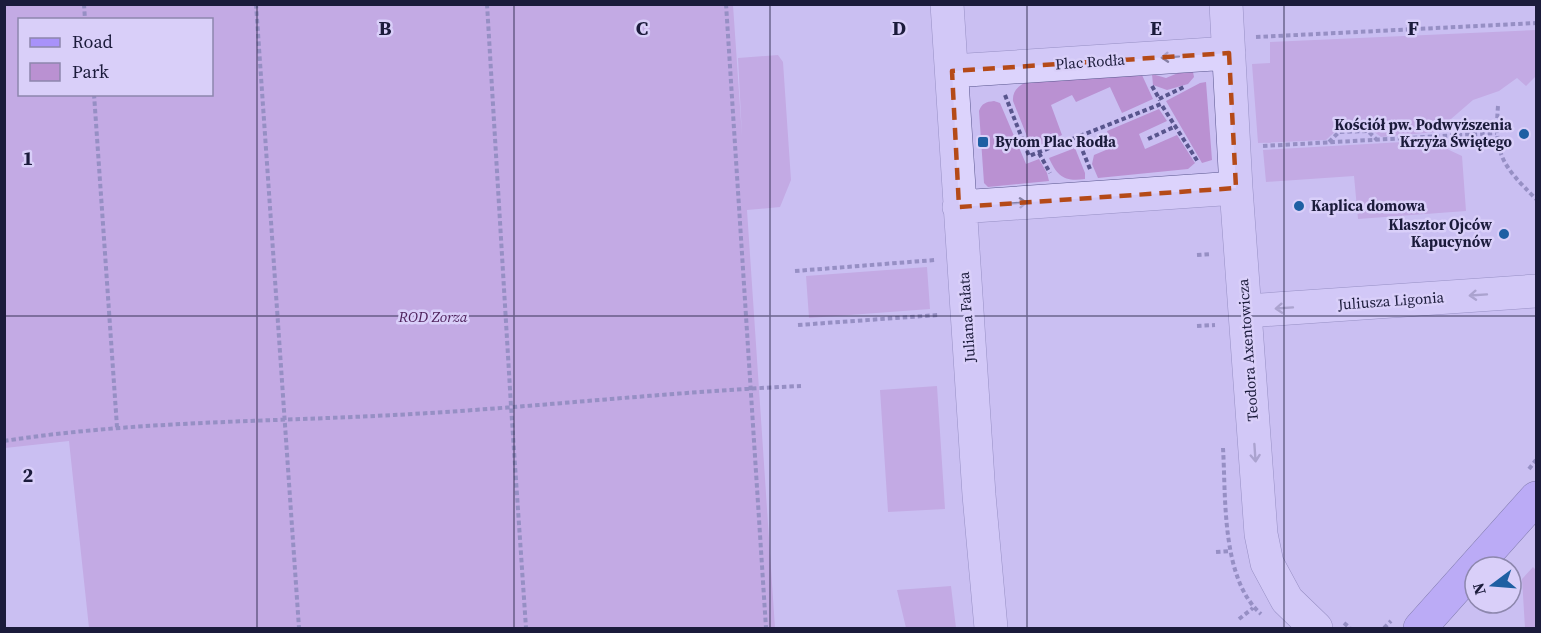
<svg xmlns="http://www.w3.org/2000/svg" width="1541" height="633" viewBox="0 0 1541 633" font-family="'Source Serif 4',serif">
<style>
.green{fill:#ba91d2;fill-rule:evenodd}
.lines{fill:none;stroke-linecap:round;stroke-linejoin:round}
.minor-casing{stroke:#58558d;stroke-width:34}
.major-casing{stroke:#2a2b5a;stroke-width:34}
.path{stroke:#58558d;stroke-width:4;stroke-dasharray:4.5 3;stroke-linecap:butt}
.minor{stroke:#dcd3fc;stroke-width:33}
.major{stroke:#a892fa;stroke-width:33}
.oneway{stroke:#8580a5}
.marked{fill:none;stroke:#b54a18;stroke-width:4.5;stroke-dasharray:12 8;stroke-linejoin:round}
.grid{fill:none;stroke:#1b1b3b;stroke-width:1.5;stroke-opacity:0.55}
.poi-dot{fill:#1e5fa3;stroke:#d9cff9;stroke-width:2}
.labels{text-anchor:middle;stroke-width:5;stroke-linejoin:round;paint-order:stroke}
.street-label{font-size:15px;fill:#1b1b3b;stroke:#d9cff9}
.poi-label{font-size:15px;font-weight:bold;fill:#1b1b3b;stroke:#d9cff9;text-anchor:end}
.park-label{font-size:15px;font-style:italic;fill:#4c1f59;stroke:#d9cff9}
.grid-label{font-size:20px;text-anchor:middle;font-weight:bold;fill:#1b1b3b;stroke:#d9cff9;stroke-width:5;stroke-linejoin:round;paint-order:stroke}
</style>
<rect width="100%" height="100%" fill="#cabff2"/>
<!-- green -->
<path class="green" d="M 4,5 L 733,5 L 742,136 L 738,58 L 778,55 L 783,62 L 791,180 L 780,207 L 747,210 L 775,628 L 89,628 L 69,441 L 5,448 ZM 20,20 L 212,20 L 212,94 L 20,94 Z
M 1536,30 L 1536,76 L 1526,86 L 1517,78 L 1499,91 L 1473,100 L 1436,132 L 1381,137 L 1369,128 L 1338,129 L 1326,140 L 1258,143 L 1252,64 L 1270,63 L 1270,42 Z
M 1193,72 L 1194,77 L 1188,84 L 1167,90 L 1153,85 L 1152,74 L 1166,78 L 1178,73 Z
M 1142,75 L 1153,99 L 1122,113 L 1110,87 L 1076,102 L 1072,95 L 1051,105 L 1062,135 L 1032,149 L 1013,101 C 1012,90 1020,85 1028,81 Z
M 1206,82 L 1212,160 L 1202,163 L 1166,101 L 1200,83 Z
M 994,101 L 1000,103 L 1026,164 L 1039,159 L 1047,173 L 1049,181 L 988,187 L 984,183 L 979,111 C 982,103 986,102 994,101 Z
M 1159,109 L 1167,121 L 1139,134 L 1145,149 L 1177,135 L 1195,163 L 1188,169 L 1098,178 L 1092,164 L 1094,155 L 1113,147 L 1107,131 Z
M 1438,140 L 1447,149 L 1462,156 L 1466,211 L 1358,219 L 1354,176 L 1266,182 L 1263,150 Z
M 1075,148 L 1085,173 L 1085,179 C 1064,182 1057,176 1049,158 Z
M 927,267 L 930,309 L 809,318 L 806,276 Z
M 937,386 L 945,509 L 888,512 L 880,390 Z
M 1533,567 L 1536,570 L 1536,628 L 1525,628 L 1522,579 Z
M 951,586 L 956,628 L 906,628 L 897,590 Z"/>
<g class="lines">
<defs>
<path id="minor" d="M 947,4 L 979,495 L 991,628
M 1226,4 L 1236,188 L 1261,534 L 1267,563 L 1287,600 L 1316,628
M 952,71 L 1229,53
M 959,207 L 1236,188
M 1246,311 L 1536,291"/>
<path id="major" d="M 1420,628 L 1536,498"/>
</defs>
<!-- minor casing -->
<use href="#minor" class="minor-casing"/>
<!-- major casing -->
<use href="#major" class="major-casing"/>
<!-- path -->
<path class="path" d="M 84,4 L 85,20
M 256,4 L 299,628
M 487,4 L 511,406 L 526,628
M 726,4 L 766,628
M 1256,37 L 1536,23
M 1152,86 L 1160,100
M 94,94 L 117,427
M 1005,95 L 1029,156 L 1161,104 L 1198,162
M 1159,99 L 1186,86
M 1498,106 C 1494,155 1502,165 1536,199
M 1077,137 L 1090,169
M 1148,139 L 1176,126
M 1329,142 L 1339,132 L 1368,131 L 1377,140
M 1263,146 L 1496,133
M 1039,153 L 1050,173
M 1197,255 L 1211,254
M 795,271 L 935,260
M 798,325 L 938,315
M 1197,326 L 1215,325
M 4,441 C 133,421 264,422 394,415 C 530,408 665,392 801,386
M 1223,448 C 1226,497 1221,579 1261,614
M 1529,469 L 1536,460
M 1216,552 L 1230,551
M 1239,619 L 1253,608
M 1344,623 L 1350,628
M 1384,628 L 1391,621"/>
<!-- minor -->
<use href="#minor" class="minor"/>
<!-- major -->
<use href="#major" class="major"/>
</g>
<!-- one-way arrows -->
<defs><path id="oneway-shaft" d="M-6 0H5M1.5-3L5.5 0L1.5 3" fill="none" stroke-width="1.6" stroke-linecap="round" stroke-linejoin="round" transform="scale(1.5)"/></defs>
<g class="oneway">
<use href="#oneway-shaft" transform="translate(1170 57) rotate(176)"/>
<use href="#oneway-shaft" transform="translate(1018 203) rotate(-4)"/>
<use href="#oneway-shaft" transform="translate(1478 295) rotate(176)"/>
<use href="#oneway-shaft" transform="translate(1284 308) rotate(176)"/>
<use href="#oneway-shaft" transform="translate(1255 453) rotate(86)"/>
</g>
<!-- marked area -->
<path d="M0 0H1541V633H0ZM 1229,53 L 1236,188 L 959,207 L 952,71 Z" fill="#cabff2" fill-opacity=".55" fill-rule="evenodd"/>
<path class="marked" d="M 1229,53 L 1236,188 L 959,207 L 952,71 Z"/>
<!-- grid -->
<path class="grid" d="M 257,4 L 257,628M 514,4 L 514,628M 770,4 L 770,628M 1027,4 L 1027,628M 1284,4 L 1284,628M 4,316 L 1536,316"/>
<!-- markers -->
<g class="poi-dot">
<circle cx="1524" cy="134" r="6"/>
<rect x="977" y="136" width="12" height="12" rx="3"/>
<circle cx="1299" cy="206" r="6"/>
<circle cx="1504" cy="234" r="6"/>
</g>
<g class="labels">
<!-- street labels -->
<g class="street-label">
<text transform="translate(1090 62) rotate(-4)" y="5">Plac Rodła</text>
<text transform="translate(1391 301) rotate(-4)" y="5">Juliusza Ligonia</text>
<text transform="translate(967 317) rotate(-94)" y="5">Juliana Fałata</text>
<text transform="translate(1248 350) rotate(-94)" y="5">Teodora Axentowicza</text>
</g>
<!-- poi labels -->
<g class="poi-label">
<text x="1512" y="130">Kościół pw. Podwyższenia<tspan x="1512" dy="17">Krzyża Świętego</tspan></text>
<text x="995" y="147" text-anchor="start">Bytom Plac Rodła</text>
<text x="1311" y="211" text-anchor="start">Kaplica domowa</text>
<text x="1492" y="230">Klasztor Ojców<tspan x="1492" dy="17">Kapucynów</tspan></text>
</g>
<!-- park labels -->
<g class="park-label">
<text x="433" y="322">ROD Zorza</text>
</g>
</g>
<g class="grid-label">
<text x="385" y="35">B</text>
<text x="642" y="35">C</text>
<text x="899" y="35">D</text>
<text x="1156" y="35">E</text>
<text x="1413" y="35">F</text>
<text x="28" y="165">1</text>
<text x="28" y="482">2</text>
</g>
<!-- border -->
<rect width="1541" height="633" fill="none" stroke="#1b1b3b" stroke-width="12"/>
<!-- legend -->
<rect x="18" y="18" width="195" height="78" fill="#d9cff9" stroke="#8d87ad" stroke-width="1.5"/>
<rect x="30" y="38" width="30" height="9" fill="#a892fa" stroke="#8d87ad" stroke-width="1.5"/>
<text x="72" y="48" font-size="18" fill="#1b1b3b">Road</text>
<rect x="30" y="63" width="30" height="18" fill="#ba91d2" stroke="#8d87ad" stroke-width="1.5"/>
<text x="72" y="78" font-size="18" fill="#1b1b3b">Park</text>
<!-- north arrow -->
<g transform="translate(1493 585) rotate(254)"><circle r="28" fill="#d9cff9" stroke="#8d87ad" stroke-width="1.5"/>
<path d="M0-4.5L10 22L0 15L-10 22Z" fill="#1e5fa3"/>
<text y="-9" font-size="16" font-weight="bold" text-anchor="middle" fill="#1b1b3b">N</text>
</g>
</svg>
